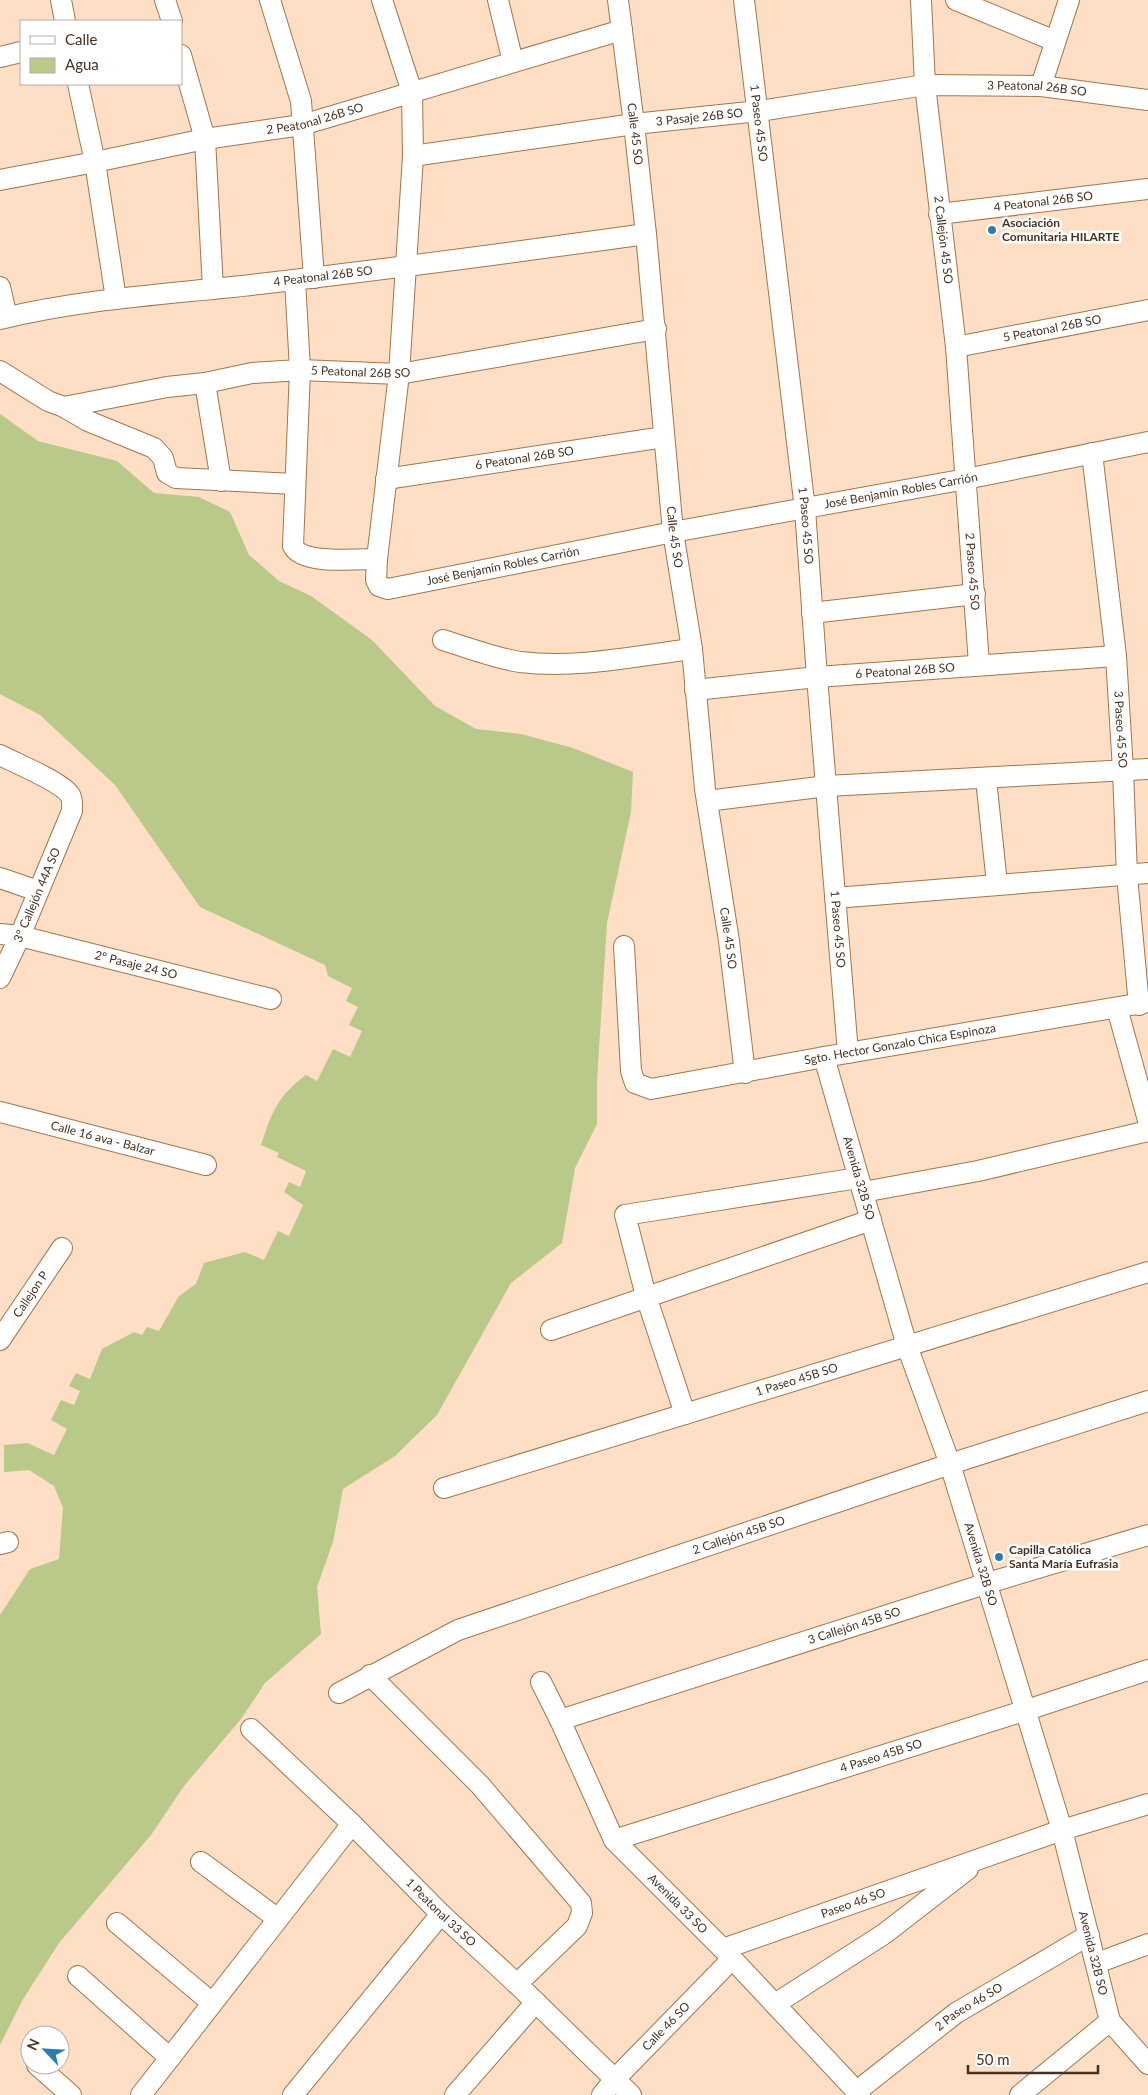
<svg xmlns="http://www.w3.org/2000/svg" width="1148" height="2095" viewBox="0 0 1148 2095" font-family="Lato,sans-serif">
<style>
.water{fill:#b8c989}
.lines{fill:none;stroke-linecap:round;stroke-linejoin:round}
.minor-casing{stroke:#a5754c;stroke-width:22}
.minor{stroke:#fff;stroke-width:20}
.poi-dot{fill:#2e7daf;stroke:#fff;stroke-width:2}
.labels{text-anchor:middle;stroke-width:5;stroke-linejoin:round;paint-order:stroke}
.street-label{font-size:12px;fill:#473221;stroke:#fff}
.poi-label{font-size:12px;font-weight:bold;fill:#473221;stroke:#fff;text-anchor:start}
</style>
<rect width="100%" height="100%" fill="#fedec4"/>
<!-- water -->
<path class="water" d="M 0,414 L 38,441 L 117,461 L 154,493 L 199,497 L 230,512 L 249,555 L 279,581 L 311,596 L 372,640 L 435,706 L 476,729 L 521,734 L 573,748 L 633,772 L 631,812 L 607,923 L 597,1080 L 597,1124 L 575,1168 L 562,1243 L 511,1283 L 437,1415 L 395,1456 L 343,1489 L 333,1542 L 317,1587 L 321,1634 L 265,1683 L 241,1719 L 184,1786 L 151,1835 L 59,1943 L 22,2001 L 0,2045 L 0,1615 L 30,1569 L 59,1559 L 63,1508 L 54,1486 L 29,1470 L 4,1472 L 4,1445 L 27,1443 L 54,1455 L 67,1429 L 51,1420 L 61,1400 L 74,1405 L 80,1391 L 69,1386 L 76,1373 L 90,1379 L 102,1349 L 134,1332 L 142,1335 L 147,1327 L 159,1331 L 179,1296 L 196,1284 L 204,1263 L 245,1252 L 264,1260 L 278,1231 L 289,1236 L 303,1205 L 284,1192 L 289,1182 L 300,1187 L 306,1171 L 277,1157 L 279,1153 L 261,1145 C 272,1112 277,1097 306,1075 L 317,1081 L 333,1049 L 350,1057 L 362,1031 L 349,1025 L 358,1007 L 346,1001 L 352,988 L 328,976 L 325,965 L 200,907 L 115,785 L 40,715 L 0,694 Z"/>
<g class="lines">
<defs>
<g id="minor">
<path d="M 61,0 L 65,21"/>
<path d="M 165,0 L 172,21"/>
<path d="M 270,0 L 301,101 L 314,278"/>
<path id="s1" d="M 382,0 L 412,92 L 413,156 L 399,374 L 377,559 L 376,580 L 379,586 L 388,589 L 673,532 L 966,479 L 1148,442"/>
<path d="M 498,0 L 513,62"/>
<path id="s2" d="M 618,0 L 634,124 L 646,234 L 673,532 L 692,649 L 705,789 L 729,941 L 745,1073"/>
<path id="s3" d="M 744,0 L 805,509 L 817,677 L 848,1053"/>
<path id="s4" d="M 921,0 L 925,85 L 956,347 L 979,664"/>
<path d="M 956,0 L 1055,41"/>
<path d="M 181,55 L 205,139 L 213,289"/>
<path d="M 0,57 L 21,52"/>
<path d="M 78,84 L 95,162 L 116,299"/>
<path d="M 1041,86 L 1069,0"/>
<path id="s5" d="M 413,156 L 634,124 L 759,111 L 925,85 L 1041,86 L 1148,100"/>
<path id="s6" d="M 0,180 L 95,162 L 205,139 L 302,125 L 622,30"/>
<path id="s7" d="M 939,214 L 1148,189"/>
<path d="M 295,280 L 300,370 L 293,546 C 302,565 357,559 377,559"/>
<path d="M 0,287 L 7,317"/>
<path id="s8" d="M 0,319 C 85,298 173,294 259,284 C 388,269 517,252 646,234"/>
<path id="s9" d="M 956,347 L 1148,310"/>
<path d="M 0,371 L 48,401 L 64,407 L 88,421 L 154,448 L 163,458 L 167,473 L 176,478 L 295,484"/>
<path d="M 205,383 L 221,481"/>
<path id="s10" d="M 64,407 L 167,387 L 205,383 L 252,373 L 300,370 L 399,374 L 656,329"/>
<path id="s11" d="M 1092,453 L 1116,656 L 1123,770 L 1127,876 L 1139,1005"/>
<path id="s12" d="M 386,479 L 664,437"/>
<path d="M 812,613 L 975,594"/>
<path d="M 443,640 C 469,648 494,658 520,662 C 577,669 636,656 692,649"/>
<path id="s13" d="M 695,690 L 817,677 L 1116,656"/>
<path d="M 0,755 C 15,763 62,782 70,795 C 73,800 72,806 72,811 L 20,936 L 0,978"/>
<path d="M 986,779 L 997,884"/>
<path d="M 707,801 L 827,786 L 1148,769"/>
<path d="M 0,878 L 38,891"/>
<path d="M 835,898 L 1148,873"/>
<path d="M 0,934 L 20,936 L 271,999"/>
<path id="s14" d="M 624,946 L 631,1071 L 635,1083 L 651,1089 L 824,1057 L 1148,1002"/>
<path d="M 1117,1008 L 1148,1120"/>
<path id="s15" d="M 824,1057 L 907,1346 L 950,1464 L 1062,1830 L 1110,2021 L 1148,2064"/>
<path id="s16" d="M 0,1112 L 206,1165"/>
<path d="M 863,1192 L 978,1171 L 1148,1131"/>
<path d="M 551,1330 L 871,1220"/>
<path id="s17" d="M 0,1340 L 62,1248"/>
<path d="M 685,1414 L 646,1296 L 625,1215 L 858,1178"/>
<path id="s18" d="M 444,1488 L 1148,1272"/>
<path d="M 0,1544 L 8,1542"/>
<path d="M 370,1675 L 480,1785 L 581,1903 L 582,1913 L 577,1926 L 517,1984"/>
<path id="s19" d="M 541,1682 L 560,1720 L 614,1840 L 723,1949 L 860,2095"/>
<path id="s20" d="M 339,1693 L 458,1630 L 950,1464 L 1148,1401"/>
<path id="s21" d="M 560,1720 L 988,1583 L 1148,1535"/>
<path id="s22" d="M 251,1729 L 352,1824 L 441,1914 L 517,1984 L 631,2095"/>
<path id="s23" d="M 614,1840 L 1027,1710 L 1148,1670"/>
<path d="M 201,1862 L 278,1919"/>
<path d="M 117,1923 L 212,2003"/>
<path id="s24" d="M 723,1949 L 1062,1830 L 1148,1804"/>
<path d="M 1097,1963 L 1148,1944"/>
<path d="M 78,1976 L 170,2058"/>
<path d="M 775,2004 L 884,1934 L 968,1869"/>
<path d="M 37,2065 L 71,2095"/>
<path id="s25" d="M 857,2091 L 956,2013 L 1089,1935"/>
<path d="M 141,2095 L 352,1824"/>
<path d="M 293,2095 L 441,1914"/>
<path d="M 455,2095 L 536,2002"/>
<path id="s26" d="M 602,2095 L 615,2079 L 732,1959"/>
<path d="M 1020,2095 L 1110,2021"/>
</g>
</defs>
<!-- minor casing -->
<use href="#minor" class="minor-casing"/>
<!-- minor -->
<use href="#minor" class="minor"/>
</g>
<!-- markers -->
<g class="poi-dot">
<circle cx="992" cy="230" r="5"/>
<circle cx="999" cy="1557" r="5"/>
</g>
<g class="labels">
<!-- street labels -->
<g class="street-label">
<text dy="4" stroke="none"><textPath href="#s5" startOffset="629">3 Peatonal 26B SO</textPath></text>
<text dy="4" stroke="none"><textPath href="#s5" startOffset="289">3 Pasaje 26B SO</textPath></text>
<text dy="4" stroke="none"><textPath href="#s6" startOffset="321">2 Peatonal 26B SO</textPath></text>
<text dy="4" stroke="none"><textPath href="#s3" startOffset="124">1 Paseo 45 SO</textPath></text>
<text dy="4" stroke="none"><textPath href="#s2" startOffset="135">Calle 45 SO</textPath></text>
<text dy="4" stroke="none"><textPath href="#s7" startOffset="105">4 Peatonal 26B SO</textPath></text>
<text dy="4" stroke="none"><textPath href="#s4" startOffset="241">2 Callejón 45 SO</textPath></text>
<text dy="4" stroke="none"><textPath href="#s8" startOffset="326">4 Peatonal 26B SO</textPath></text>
<text dy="4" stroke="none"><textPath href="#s9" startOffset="98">5 Peatonal 26B SO</textPath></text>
<text dy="4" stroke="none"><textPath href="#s10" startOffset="300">5 Peatonal 26B SO</textPath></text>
<text dy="4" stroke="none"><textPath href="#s12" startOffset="140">6 Peatonal 26B SO</textPath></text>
<text dy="4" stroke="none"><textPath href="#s1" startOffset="1125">José Benjamín Robles Carrión</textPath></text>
<text dy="4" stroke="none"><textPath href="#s3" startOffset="529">1 Paseo 45 SO</textPath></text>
<text dy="4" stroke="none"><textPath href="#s2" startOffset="540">Calle 45 SO</textPath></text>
<text dy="4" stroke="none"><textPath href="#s1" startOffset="720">José Benjamín Robles Carrión</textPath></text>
<text dy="4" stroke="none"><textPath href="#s4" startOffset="574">2 Paseo 45 SO</textPath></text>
<text dy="4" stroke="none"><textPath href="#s13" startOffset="211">6 Peatonal 26B SO</textPath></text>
<text dy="4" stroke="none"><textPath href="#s11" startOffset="278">3 Paseo 45 SO</textPath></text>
<text transform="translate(37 895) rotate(-67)" y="4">3° Callejón 44A SO</text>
<text dy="4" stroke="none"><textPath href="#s3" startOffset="934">1 Paseo 45 SO</textPath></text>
<text dy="4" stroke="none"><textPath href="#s2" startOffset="945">Calle 45 SO</textPath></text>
<text transform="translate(136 965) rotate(14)" y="4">2º Pasaje 24 SO</text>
<text dy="4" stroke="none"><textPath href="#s14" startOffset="408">Sgto. Hector Gonzalo Chica Espinoza</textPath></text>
<text dy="4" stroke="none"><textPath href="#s16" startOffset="106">Calle 16 ava - Balzar</textPath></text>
<text dy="4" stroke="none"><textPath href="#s15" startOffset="126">Avenida 32B SO</textPath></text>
<text dy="4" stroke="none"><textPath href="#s17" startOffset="55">Callejon P</textPath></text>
<text dy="4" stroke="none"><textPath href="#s18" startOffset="369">1 Paseo 45B SO</textPath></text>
<text dy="4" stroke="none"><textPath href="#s20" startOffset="431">2 Callejón 45B SO</textPath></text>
<text dy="4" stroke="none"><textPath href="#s15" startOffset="531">Avenida 32B SO</textPath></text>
<text dy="4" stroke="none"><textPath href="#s21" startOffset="309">3 Callejón 45B SO</textPath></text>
<text dy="4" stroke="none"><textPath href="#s23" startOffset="280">4 Paseo 45B SO</textPath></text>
<text dy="4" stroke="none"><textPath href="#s24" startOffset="138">Paseo 46 SO</textPath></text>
<text dy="4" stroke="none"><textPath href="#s19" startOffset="264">Avenida 33 SO</textPath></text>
<text dy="4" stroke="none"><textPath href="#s22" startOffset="264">1 Peatonal 33 SO</textPath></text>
<text dy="4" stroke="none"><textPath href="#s15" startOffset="936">Avenida 32B SO</textPath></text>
<text dy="4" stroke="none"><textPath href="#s25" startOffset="140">2 Paseo 46 SO</textPath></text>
<text dy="4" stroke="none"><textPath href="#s26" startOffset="94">Calle 46 SO</textPath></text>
</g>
<!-- poi labels -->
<g class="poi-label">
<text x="1002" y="227">Asociación<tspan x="1002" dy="14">Comunitaria HILARTE</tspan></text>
<text x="1009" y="1554">Capilla Católica<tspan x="1009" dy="14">Santa María Eufrasia</tspan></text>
</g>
</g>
<!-- legend -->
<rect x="20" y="20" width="162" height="65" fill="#ffffff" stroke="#b5ada6"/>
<rect x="30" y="36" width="25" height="8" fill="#ffffff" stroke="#b5ada6"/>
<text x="65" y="45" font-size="15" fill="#473221">Calle</text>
<rect x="30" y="58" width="25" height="15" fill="#b8c989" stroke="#b5ada6"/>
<text x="65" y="70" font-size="15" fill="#473221">Agua</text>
<!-- north arrow -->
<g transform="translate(45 2050) rotate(295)"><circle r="24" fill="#ffffff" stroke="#b5ada6"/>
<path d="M0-4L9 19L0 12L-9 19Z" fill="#2e7daf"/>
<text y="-8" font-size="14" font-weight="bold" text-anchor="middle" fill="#473221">N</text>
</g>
<!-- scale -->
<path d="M968 2065v8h130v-8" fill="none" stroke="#473221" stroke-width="2.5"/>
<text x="976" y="2065" font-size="15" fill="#473221" stroke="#ffffff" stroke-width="4" paint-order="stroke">50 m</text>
</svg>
